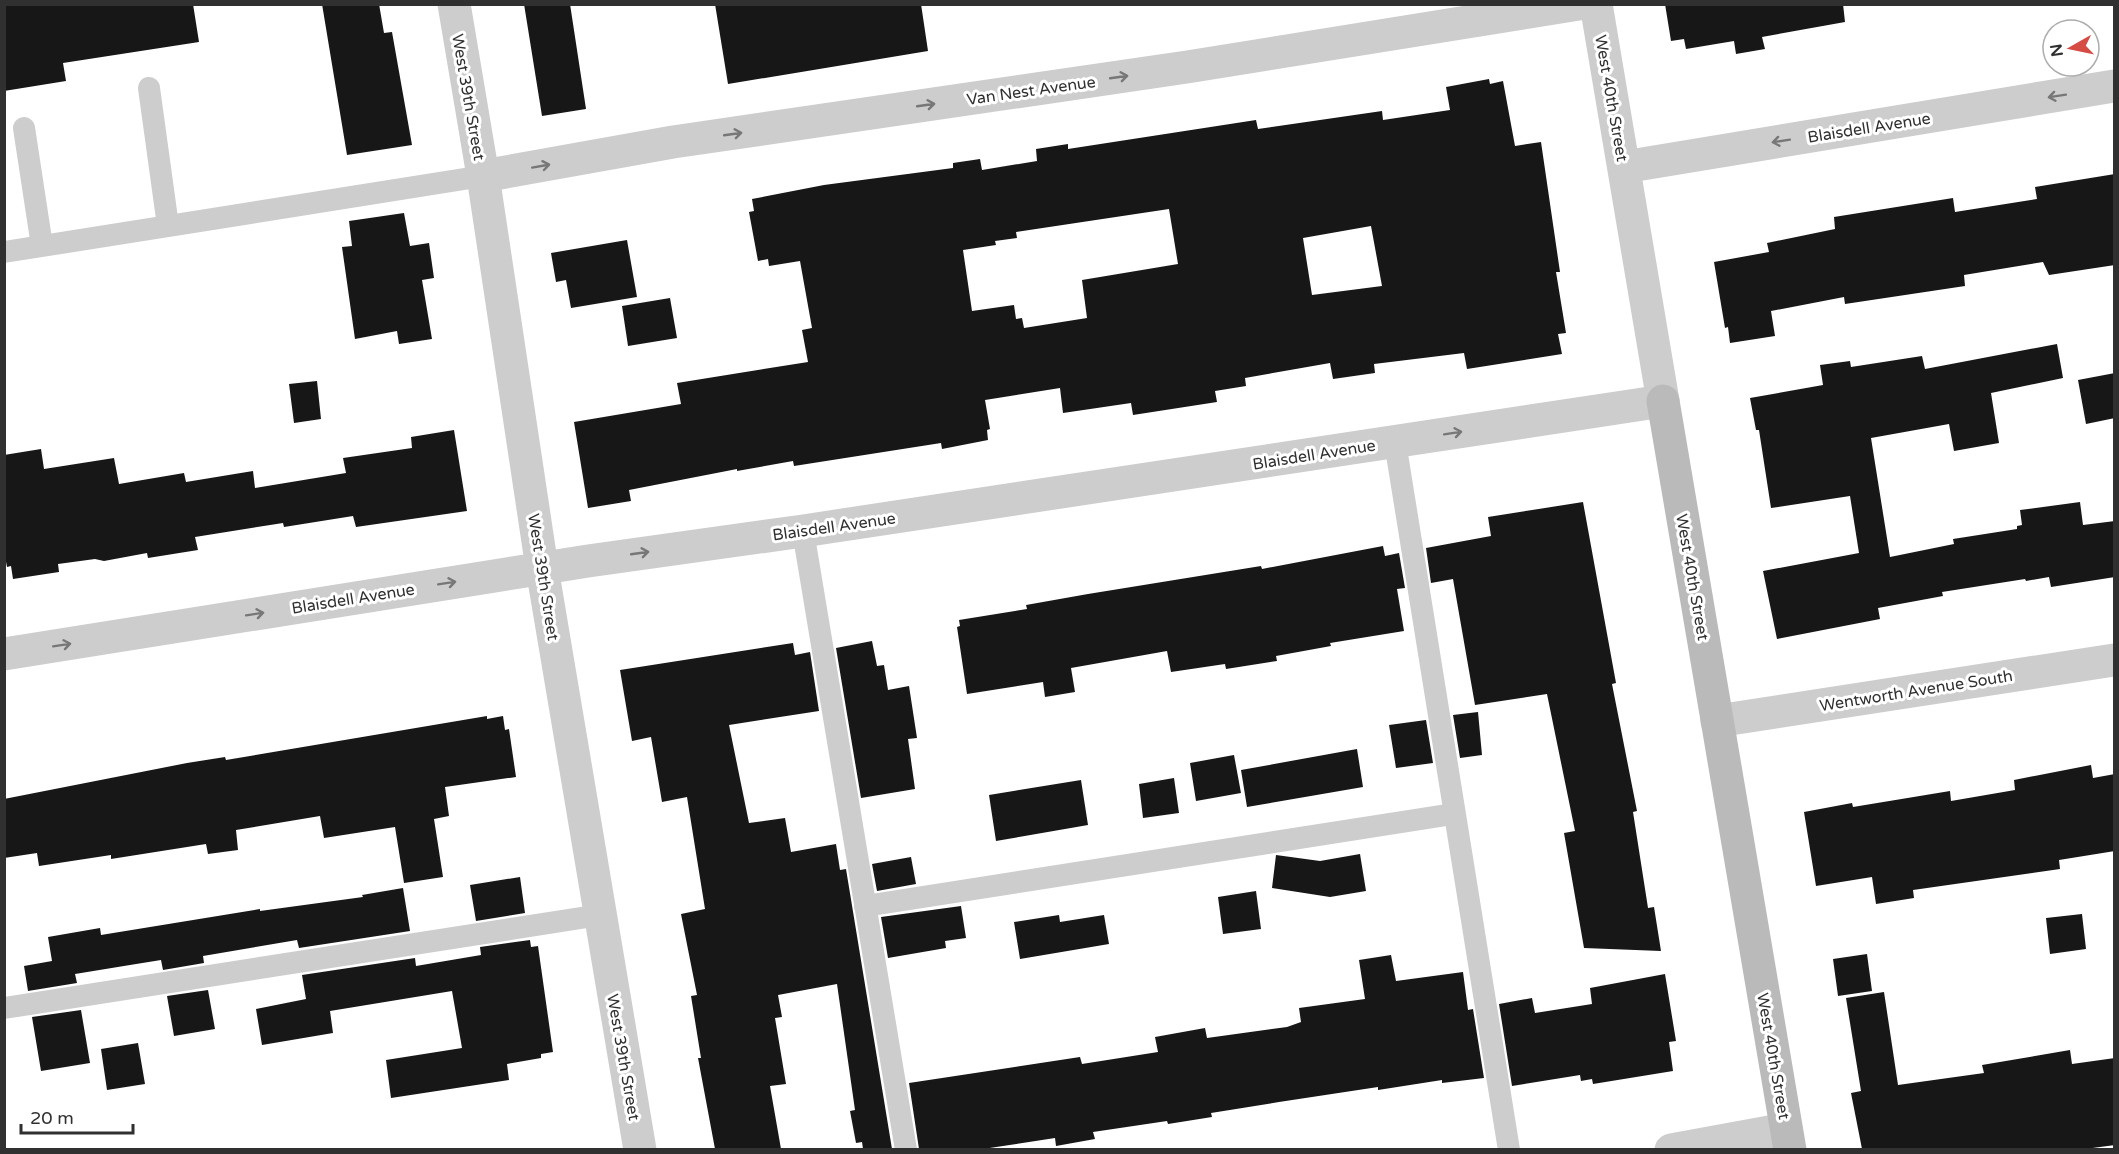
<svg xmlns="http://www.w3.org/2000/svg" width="2119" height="1154" viewBox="0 0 2119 1154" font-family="'Varela Round',sans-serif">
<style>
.building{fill:#171717;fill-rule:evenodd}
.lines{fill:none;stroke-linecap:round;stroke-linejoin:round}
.lane{stroke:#cdcdcd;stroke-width:22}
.street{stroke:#cdcdcd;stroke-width:33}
.secondary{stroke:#bababa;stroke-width:33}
.oneway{stroke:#777}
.labels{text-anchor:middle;stroke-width:6;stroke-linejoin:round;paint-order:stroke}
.street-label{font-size:16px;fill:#303030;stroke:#fff}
</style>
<rect width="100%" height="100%" fill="#fff"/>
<!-- building -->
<path class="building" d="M 4,4 L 193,4 L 199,42 L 63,63 L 66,81 L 4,91 Z
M 322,4 L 379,4 L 384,33 L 392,32 L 412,145 L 347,155 Z
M 524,4 L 570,4 L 586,109 L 542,116 Z
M 715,4 L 921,4 L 928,51 L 728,84 Z
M 1665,4 L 1843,4 L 1845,22 L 1762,37 L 1765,49 L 1736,54 L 1734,41 L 1686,49 L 1684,39 L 1671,41 Z
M 1489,79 L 1490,84 L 1503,81 L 1515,146 L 1541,142 L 1560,272 L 1556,272 L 1566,333 L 1558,334 L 1562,354 L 1467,369 L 1464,353 L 1374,364 L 1375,373 L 1333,379 L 1330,363 L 1245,378 L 1246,386 L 1215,391 L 1217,402 L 1133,415 L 1131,403 L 1063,413 L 1060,388 L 985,400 L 990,429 L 987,430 L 988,440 L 942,449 L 941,443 L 794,466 L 793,461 L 737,471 L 737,469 L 629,490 L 631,501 L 588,508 L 574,422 L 681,404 L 677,383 L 808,362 L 802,330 L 812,328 L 800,261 L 769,266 L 768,259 L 758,261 L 749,212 L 754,211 L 752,199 L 824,185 L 953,168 L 953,163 L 980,159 L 982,170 L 1037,161 L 1036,149 L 1068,144 L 1068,149 L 1256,120 L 1258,129 L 1382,111 L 1383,120 L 1450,110 L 1446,87 ZM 1169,209 L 1178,264 L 1082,280 L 1087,318 L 1024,328 L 1022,318 L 1016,319 L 1014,305 L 972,311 L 963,250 L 996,245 L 995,241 L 1017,238 L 1016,232 ZM 1371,226 L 1382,286 L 1312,295 L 1303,238 Z
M 2115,174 L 2115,265 L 2049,275 L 2043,262 L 1964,275 L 1965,286 L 1845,304 L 1844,297 L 1771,311 L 1775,336 L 1730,343 L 1728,327 L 1725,328 L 1714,262 L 1769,252 L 1767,243 L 1835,229 L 1834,217 L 1953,198 L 1955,212 L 2037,199 L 2035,187 Z
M 404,213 L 410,246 L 429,243 L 434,278 L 422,280 L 432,339 L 399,344 L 397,331 L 355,339 L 342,247 L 352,246 L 349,221 Z
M 627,240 L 637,297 L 571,308 L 566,280 L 556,282 L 551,253 Z
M 670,298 L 677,338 L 628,346 L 622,306 Z
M 2057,344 L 2063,378 L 1991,393 L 1999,443 L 1954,451 L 1949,424 L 1871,438 L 1890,557 L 1954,544 L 1953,539 L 2017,529 L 2017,526 L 2022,525 L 2020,510 L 2080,502 L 2083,525 L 2115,521 L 2115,577 L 2051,587 L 2049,577 L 2026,581 L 2025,579 L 1942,592 L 1943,596 L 1878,608 L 1880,619 L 1777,639 L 1763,571 L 1859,553 L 1850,496 L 1771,508 L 1759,430 L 1756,430 L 1750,398 L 1823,385 L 1820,365 L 1850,361 L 1851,367 L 1922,356 L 1925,369 Z
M 2115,373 L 2115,418 L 2086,424 L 2078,380 Z
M 317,381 L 321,419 L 294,423 L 289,384 Z
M 454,430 L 467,511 L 356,527 L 353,516 L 284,527 L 283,523 L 195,537 L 198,550 L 148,558 L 147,553 L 104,561 L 95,559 L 58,564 L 59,572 L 13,579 L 11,566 L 7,567 L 4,551 L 4,455 L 41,449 L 44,469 L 114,458 L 119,484 L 184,473 L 186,482 L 253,471 L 255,488 L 346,473 L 343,458 L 412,448 L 411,437 Z
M 1583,502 L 1616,683 L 1612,684 L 1637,811 L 1633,812 L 1648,908 L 1654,907 L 1661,951 L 1584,948 L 1564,833 L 1575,831 L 1547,694 L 1475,705 L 1453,579 L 1431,583 L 1426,548 L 1491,536 L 1488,517 Z
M 1383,546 L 1385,556 L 1399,553 L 1405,588 L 1397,589 L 1404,631 L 1330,643 L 1331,646 L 1276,656 L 1277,661 L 1226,669 L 1225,664 L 1171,672 L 1167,651 L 1071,668 L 1075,692 L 1045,697 L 1043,682 L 967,694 L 957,627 L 960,626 L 959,620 L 1027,609 L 1026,605 L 1088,594 L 1261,566 L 1262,569 Z
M 872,641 L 877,666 L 884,665 L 888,690 L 909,686 L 917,738 L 908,739 L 915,789 L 861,798 L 836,648 Z
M 793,643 L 795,655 L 810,652 L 819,711 L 729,725 L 749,823 L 785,818 L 791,852 L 836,844 L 840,870 L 846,869 L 892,1149 L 863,1149 L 862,1142 L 856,1143 L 850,1111 L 855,1110 L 837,984 L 778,995 L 782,1017 L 775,1018 L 786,1084 L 770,1086 L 781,1149 L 715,1149 L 698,1058 L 701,1058 L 691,996 L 697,995 L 681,914 L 705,909 L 687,797 L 662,802 L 651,737 L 632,741 L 620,670 Z
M 1478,712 L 1482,755 L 1460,758 L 1453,715 Z
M 487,716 L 487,719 L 503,716 L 505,730 L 509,729 L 516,777 L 445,787 L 449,816 L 434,819 L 443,877 L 404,883 L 395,827 L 324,838 L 320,816 L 236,830 L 238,850 L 208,854 L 206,844 L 111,859 L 111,855 L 39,866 L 37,853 L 4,858 L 4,799 L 187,763 L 225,757 L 226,760 Z
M 1426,720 L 1433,763 L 1396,768 L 1389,725 Z
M 1357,749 L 1363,787 L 1247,807 L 1241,770 Z
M 1234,755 L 1241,793 L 1196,801 L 1190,763 Z
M 2091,765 L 2093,778 L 2115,774 L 2115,851 L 2059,860 L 2060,869 L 1913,890 L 1914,898 L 1876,904 L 1872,877 L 1816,886 L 1804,812 L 1852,803 L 1853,807 L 1950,791 L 1951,801 L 2015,790 L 2014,780 Z
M 1174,778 L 1179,813 L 1143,818 L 1139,784 Z
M 1081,780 L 1088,825 L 996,841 L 989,795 Z
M 1360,854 L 1366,891 L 1330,897 L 1272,888 L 1276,855 L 1320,861 Z
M 911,857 L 916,884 L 877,891 L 872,864 Z
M 520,877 L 525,913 L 476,921 L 470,885 Z
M 403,888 L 410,931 L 299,948 L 297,940 L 203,956 L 204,963 L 163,970 L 161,960 L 130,965 L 75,974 L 77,983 L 28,991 L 24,966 L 52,961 L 48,937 L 100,928 L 101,935 L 260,909 L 260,911 L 363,897 L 362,895 Z
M 1256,891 L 1261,929 L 1223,934 L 1218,897 Z
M 961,906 L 966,938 L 945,941 L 946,948 L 888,958 L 881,917 Z
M 2082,914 L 2086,949 L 2050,954 L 2046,918 Z
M 1059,915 L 1060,922 L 1104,915 L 1109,944 L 1020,959 L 1014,922 Z
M 530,940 L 531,947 L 538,946 L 553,1052 L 541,1054 L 541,1058 L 507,1064 L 509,1080 L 391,1098 L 386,1060 L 462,1048 L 452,991 L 330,1011 L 333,1033 L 262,1045 L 256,1009 L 306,999 L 302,975 L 415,958 L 416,966 L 481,955 L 480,947 Z
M 1867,954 L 1872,991 L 1838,996 L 1833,959 Z
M 1391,955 L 1396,981 L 1463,972 L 1468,1010 L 1473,1009 L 1484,1078 L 1442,1083 L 1442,1080 L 1378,1090 L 1378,1087 L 1279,1102 L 1211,1113 L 1212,1117 L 1168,1124 L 1167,1121 L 1093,1132 L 1095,1139 L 1056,1146 L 1055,1138 L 983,1149 L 919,1149 L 909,1083 L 1080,1057 L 1082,1064 L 1158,1052 L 1155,1037 L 1205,1028 L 1207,1038 L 1287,1027 L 1301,1022 L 1299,1008 L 1365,999 L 1359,960 Z
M 1665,974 L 1676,1041 L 1669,1042 L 1673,1071 L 1593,1084 L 1592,1079 L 1581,1081 L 1580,1075 L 1512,1086 L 1499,1004 L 1532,998 L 1535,1013 L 1592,1004 L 1590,988 Z
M 208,990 L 215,1029 L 174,1036 L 167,996 Z
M 1884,992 L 1898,1085 L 1984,1073 L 1982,1065 L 2070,1050 L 2072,1064 L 2115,1058 L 2115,1145 L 2085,1149 L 1862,1149 L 1851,1093 L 1861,1091 L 1846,998 Z
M 81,1010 L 90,1063 L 41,1071 L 32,1017 Z
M 138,1043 L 145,1084 L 107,1090 L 101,1049 Z"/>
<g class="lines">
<!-- lane -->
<path class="lane" d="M 149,88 L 168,226
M 24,128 L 42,246
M 4,252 L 483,176
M 1395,442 L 1509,1150
M 803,531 L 906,1150
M 865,906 L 1453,814
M 4,1008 L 600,915"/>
<!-- street -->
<path class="street" d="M 454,4 L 483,176 L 542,568 L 640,1150
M 1624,167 L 2114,86
M 483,176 L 673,142 L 1187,67 L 1579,4
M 4,654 L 588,561 L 803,531 L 1663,401 L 1596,4
M 1717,721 L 2114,660
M 1671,1150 L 1786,1129"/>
<!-- secondary -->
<path class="secondary" d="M 1663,401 L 1790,1150"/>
</g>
<!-- one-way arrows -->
<defs><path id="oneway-shaft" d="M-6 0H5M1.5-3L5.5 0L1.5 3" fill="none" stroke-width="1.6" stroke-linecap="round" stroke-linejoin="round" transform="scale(1.5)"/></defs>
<g class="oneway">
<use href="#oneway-shaft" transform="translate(1119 77) rotate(-8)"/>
<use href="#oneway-shaft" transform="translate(2057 96) rotate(171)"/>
<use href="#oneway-shaft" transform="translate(926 105) rotate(-8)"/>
<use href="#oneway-shaft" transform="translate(733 134) rotate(-8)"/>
<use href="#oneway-shaft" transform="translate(1781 141) rotate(171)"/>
<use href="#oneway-shaft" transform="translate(541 166) rotate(-10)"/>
<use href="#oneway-shaft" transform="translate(1453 433) rotate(-9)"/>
<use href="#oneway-shaft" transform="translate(640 553) rotate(-8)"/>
<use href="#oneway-shaft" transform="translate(447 583) rotate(-9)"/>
<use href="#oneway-shaft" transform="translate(255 614) rotate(-9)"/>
<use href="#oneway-shaft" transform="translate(62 645) rotate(-9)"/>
</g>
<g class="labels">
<!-- street labels -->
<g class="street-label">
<text transform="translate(1031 90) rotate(-8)" y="6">Van Nest Avenue</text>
<text transform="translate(469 97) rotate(80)" y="6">West 39th Street</text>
<text transform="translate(1612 98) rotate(80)" y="6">West 40th Street</text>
<text transform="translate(1869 127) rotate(-9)" y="6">Blaisdell Avenue</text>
<text transform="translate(1314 454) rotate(-9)" y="6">Blaisdell Avenue</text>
<text transform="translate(834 526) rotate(-8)" y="6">Blaisdell Avenue</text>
<text transform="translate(544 577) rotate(81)" y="6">West 39th Street</text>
<text transform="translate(1693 577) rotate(80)" y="6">West 40th Street</text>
<text transform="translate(353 598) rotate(-9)" y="6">Blaisdell Avenue</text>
<text transform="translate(1916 690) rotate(-9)" y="6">Wentworth Avenue South</text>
<text transform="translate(1774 1056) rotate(80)" y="6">West 40th Street</text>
<text transform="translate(624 1057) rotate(80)" y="6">West 39th Street</text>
</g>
</g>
<!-- border -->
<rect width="2119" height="1154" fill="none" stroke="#303030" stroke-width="12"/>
<!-- north arrow -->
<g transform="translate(2071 48) rotate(261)"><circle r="28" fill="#ffffff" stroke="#acacac" stroke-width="1.5"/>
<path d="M0-4.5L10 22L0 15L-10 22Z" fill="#d54c45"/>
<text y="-9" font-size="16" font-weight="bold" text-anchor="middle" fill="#303030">N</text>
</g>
<!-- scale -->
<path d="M21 1124v9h112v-9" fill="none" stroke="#303030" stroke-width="3"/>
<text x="30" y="1124" font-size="18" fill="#303030" stroke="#ffffff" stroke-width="4.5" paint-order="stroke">20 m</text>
</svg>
